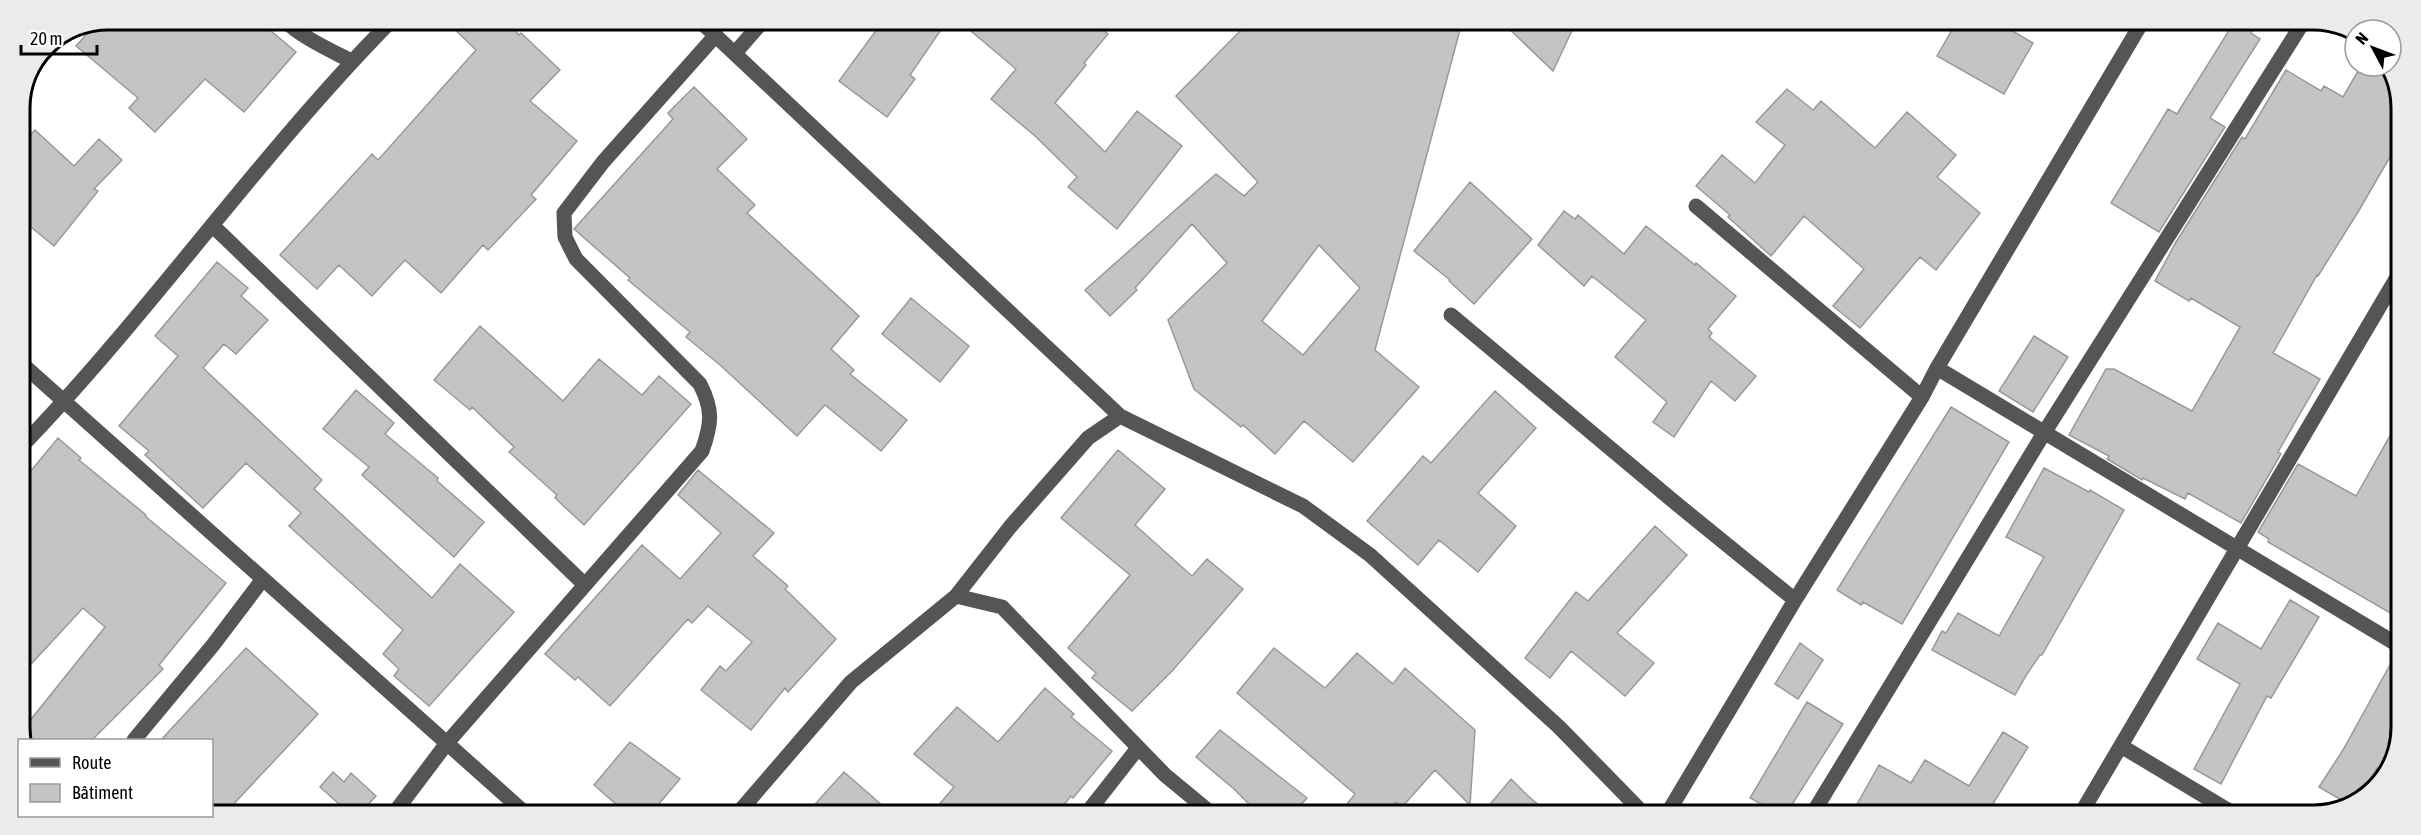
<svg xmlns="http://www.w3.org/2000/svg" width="2421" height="835" viewBox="0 0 2421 835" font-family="'Asap Condensed',sans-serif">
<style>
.building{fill:#c4c4c4;stroke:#999;stroke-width:1.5;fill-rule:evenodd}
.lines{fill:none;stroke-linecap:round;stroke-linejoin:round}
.minor{stroke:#555;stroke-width:15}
.rim{fill:none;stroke:#000;stroke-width:3}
</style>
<rect width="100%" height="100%" fill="#fff"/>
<!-- building -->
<path class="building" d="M 108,20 L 190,20 L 200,28 L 207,20 L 258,20 L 296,52 L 244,112 L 205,79 L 155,132 L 129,108 L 138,98 L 76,46 L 95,25 Z
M 445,20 L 504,20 L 519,35 L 521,33 L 560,70 L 530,101 L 577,141 L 531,195 L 536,199 L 488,250 L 483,245 L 441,293 L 405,260 L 372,296 L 339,265 L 317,289 L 280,255 L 372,154 L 378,160 L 476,50 Z
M 883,21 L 947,21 L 910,75 L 915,79 L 887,117 L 839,81 Z
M 959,21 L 1092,22 L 1108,34 L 1084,63 L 1086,65 L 1055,103 L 1105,152 L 1137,111 L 1182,146 L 1117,229 L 1068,187 L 1077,177 L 1035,136 L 991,99 L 1016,69 Z
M 1249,22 L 1462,22 L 1375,350 L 1419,387 L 1353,462 L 1304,421 L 1275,454 L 1243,425 L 1241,427 L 1194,389 L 1168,320 L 1227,263 L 1192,224 L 1135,288 L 1137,290 L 1110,316 L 1085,290 L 1216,174 L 1244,196 L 1258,182 L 1176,96 ZM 1319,245 L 1360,288 L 1303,355 L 1262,321 Z
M 1502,22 L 1576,22 L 1553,71 Z
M 1956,23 L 1999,23 L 2033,43 L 2004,94 L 1937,56 Z
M 2233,24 L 2256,24 L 2251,33 L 2260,39 L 2210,118 L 2225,127 L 2159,232 L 2111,203 L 2168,109 L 2177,114 Z
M 2361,66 L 2388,66 L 2401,101 L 2401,138 L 2358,212 L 2318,276 L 2317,275 L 2273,353 L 2320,379 L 2278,452 L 2281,454 L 2241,523 L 2188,493 L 2185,499 L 2143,478 L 2142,480 L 2107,459 L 2109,456 L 2069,435 L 2106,369 L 2114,369 L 2192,411 L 2240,327 L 2191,298 L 2189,301 L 2155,281 L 2176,242 L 2242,137 L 2245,139 L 2286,70 L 2321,91 L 2324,86 L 2343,97 Z
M 694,87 L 747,139 L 717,169 L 755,205 L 747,213 L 859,316 L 831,349 L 854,370 L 850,374 L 907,420 L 881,451 L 825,405 L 797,436 L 720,365 L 686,337 L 690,332 L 628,280 L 630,278 L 574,229 L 673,119 L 668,113 Z
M 1787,89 L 1813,110 L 1821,101 L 1875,148 L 1907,112 L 1956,155 L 1937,177 L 1980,213 L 1936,270 L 1920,257 L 1860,328 L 1833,306 L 1864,269 L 1804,216 L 1771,256 L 1728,217 L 1730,215 L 1696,186 L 1722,155 L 1755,183 L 1785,145 L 1756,122 Z
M 35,130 L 74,166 L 99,139 L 122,160 L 94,189 L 98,191 L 54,246 L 20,218 L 20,147 Z
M 1470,182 L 1532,239 L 1474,304 L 1449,281 L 1450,280 L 1414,251 Z
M 1564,211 L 1575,219 L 1578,215 L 1624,254 L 1646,226 L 1695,265 L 1696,263 L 1736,296 L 1708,329 L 1712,333 L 1709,337 L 1756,376 L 1735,401 L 1711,381 L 1674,437 L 1653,422 L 1667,402 L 1615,357 L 1646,320 L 1592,276 L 1584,286 L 1538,245 Z
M 217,262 L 248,288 L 241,296 L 268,320 L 236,354 L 224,344 L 203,368 L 322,480 L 314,489 L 432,598 L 460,564 L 514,612 L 429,706 L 394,676 L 399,669 L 383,654 L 403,630 L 289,526 L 301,513 L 246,463 L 203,508 L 145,455 L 149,451 L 119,426 L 178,356 L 155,336 Z
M 911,298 L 969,346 L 940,382 L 882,334 Z
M 480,326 L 563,401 L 599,359 L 642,395 L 659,376 L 691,404 L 584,525 L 555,498 L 557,495 L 509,452 L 514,447 L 472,407 L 470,410 L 434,380 Z
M 2034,336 L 2068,357 L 2033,412 L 1999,391 Z
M 356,390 L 394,423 L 385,434 L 438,478 L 437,481 L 484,522 L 454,557 L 362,475 L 369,467 L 323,429 Z
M 1495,391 L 1536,428 L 1478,493 L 1516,526 L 1478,572 L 1439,540 L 1418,565 L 1367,521 L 1423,456 L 1431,463 Z
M 1951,407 L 2009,442 L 1902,624 L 1863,602 L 1861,605 L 1837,590 Z
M 2399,420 L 2398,603 L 2392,614 L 2268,542 L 2269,539 L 2258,532 L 2298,464 L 2356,496 Z
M 58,438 L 81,458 L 79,460 L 146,515 L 145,516 L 226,583 L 159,665 L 163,669 L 91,741 L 22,741 L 20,733 L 105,627 L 83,608 L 20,676 L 20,621 L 29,611 L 20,603 L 20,484 Z
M 1118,450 L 1165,489 L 1135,525 L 1192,576 L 1207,559 L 1243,589 L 1173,670 L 1132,711 L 1092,678 L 1096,673 L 1068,648 L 1130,575 L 1061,518 Z
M 2044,468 L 2089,492 L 2090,490 L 2124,510 L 2042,655 L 2040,655 L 2027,674 L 2015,695 L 1932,650 L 1942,631 L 1946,633 L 1958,613 L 1999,636 L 2044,557 L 2006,537 Z
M 698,470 L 774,533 L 753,556 L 788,586 L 785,589 L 836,639 L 788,692 L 785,688 L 751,730 L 701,690 L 720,666 L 726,671 L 752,642 L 708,606 L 692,623 L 688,619 L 610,706 L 578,677 L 575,680 L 545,654 L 642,545 L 680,579 L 721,533 L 678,495 Z
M 1655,526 L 1687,555 L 1617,633 L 1654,663 L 1625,696 L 1571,651 L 1550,678 L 1525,658 L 1576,592 L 1588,601 Z
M 2290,600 L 2319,617 L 2271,698 L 2267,696 L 2221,784 L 2194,769 L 2240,684 L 2197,659 L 2218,623 L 2261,649 Z
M 1800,643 L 1823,660 L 1798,699 L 1775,684 Z
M 246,648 L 318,714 L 227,811 L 212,811 L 212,741 L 160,741 Z
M 1274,648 L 1325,688 L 1357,653 L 1393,684 L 1405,668 L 1475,730 L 1470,805 L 1435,770 L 1402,807 L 1396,802 L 1386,814 L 1339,814 L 1355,794 L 1237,693 Z
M 2396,654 L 2397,755 L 2385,772 L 2377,768 L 2357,801 L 2348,804 L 2319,787 L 2343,750 Z
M 1045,688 L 1074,714 L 1071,717 L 1112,751 L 1073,798 L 1071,796 L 1057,813 L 932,813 L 954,787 L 914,754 L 957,707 L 998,742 Z
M 1807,702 L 1843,724 L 1786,814 L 1780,814 L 1750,798 Z
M 1220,730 L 1307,798 L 1293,813 L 1258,813 L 1234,789 L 1196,757 Z
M 2003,732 L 2028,747 L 1986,815 L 1851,815 L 1879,765 L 1911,783 L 1925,760 L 1969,786 Z
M 630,742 L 680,779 L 652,812 L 625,812 L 594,785 Z
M 333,772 L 344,782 L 351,773 L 376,796 L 361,812 L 347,811 L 320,787 Z
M 844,772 L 891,813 L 808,812 Z
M 1511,779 L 1527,795 L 1549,814 L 1482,814 Z"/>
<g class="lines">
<!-- minor -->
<path class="minor" d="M 284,20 C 303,38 328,49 351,61
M 700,21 L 1120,416 L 1303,506 L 1370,555 L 1559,727 L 1644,814
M 735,53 L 763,21
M 1696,206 L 1922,397
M 212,225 L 585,585
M 1451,315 L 1678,505 L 1795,600
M 20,362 L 524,812
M 1937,368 L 2398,645
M 1120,416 L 1088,438 L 1010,527 L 956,596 L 1002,607 L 1165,775 L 1211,813
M 20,448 C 151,312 259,155 392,20
M 134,740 L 213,645 L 263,579
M 2121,746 L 2236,815
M 395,812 L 447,743 L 702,451 C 712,423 713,410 700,384 L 576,259 L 565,237 L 564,213 L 603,162 L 716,35
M 739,812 L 851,682 L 956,596
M 1087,813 L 1138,748
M 1667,814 L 1795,600 L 1922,397 L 1937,368 L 2141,24
M 1817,814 L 1816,808 L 2044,433 L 2302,24
M 2080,815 L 2400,272"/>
</g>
<!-- crop -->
<path d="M0 0H2421V835H0ZM108 30H2313A78 78 0 0 1 2391 108V727A78 78 0 0 1 2313 805H108A78 78 0 0 1 30 727V108A78 78 0 0 1 108 30Z" fill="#ebebeb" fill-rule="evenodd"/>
<path class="rim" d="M108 30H2313A78 78 0 0 1 2391 108V727A78 78 0 0 1 2313 805H108A78 78 0 0 1 30 727V108A78 78 0 0 1 108 30Z"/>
<!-- legend -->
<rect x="18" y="739" width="195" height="78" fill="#ffffff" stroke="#999999" stroke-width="1.5"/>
<rect x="30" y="758" width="30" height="9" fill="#555555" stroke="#999999" stroke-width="1.5"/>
<text x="72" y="769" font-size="18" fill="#000000">Route</text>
<rect x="30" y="784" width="30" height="18" fill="#c4c4c4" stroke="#999999" stroke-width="1.5"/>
<text x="72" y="799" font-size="18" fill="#000000">Bâtiment</text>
<!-- north arrow -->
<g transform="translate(2373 48) rotate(311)"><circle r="28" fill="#ffffff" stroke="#999999" stroke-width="1.5"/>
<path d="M0-4.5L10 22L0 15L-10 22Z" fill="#000000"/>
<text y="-9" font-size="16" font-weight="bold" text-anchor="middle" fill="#000000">N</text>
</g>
<!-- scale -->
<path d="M21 45v9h76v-9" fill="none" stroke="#000000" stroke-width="3"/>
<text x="30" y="45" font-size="18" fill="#000000" stroke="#ffffff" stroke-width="4.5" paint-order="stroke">20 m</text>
</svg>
